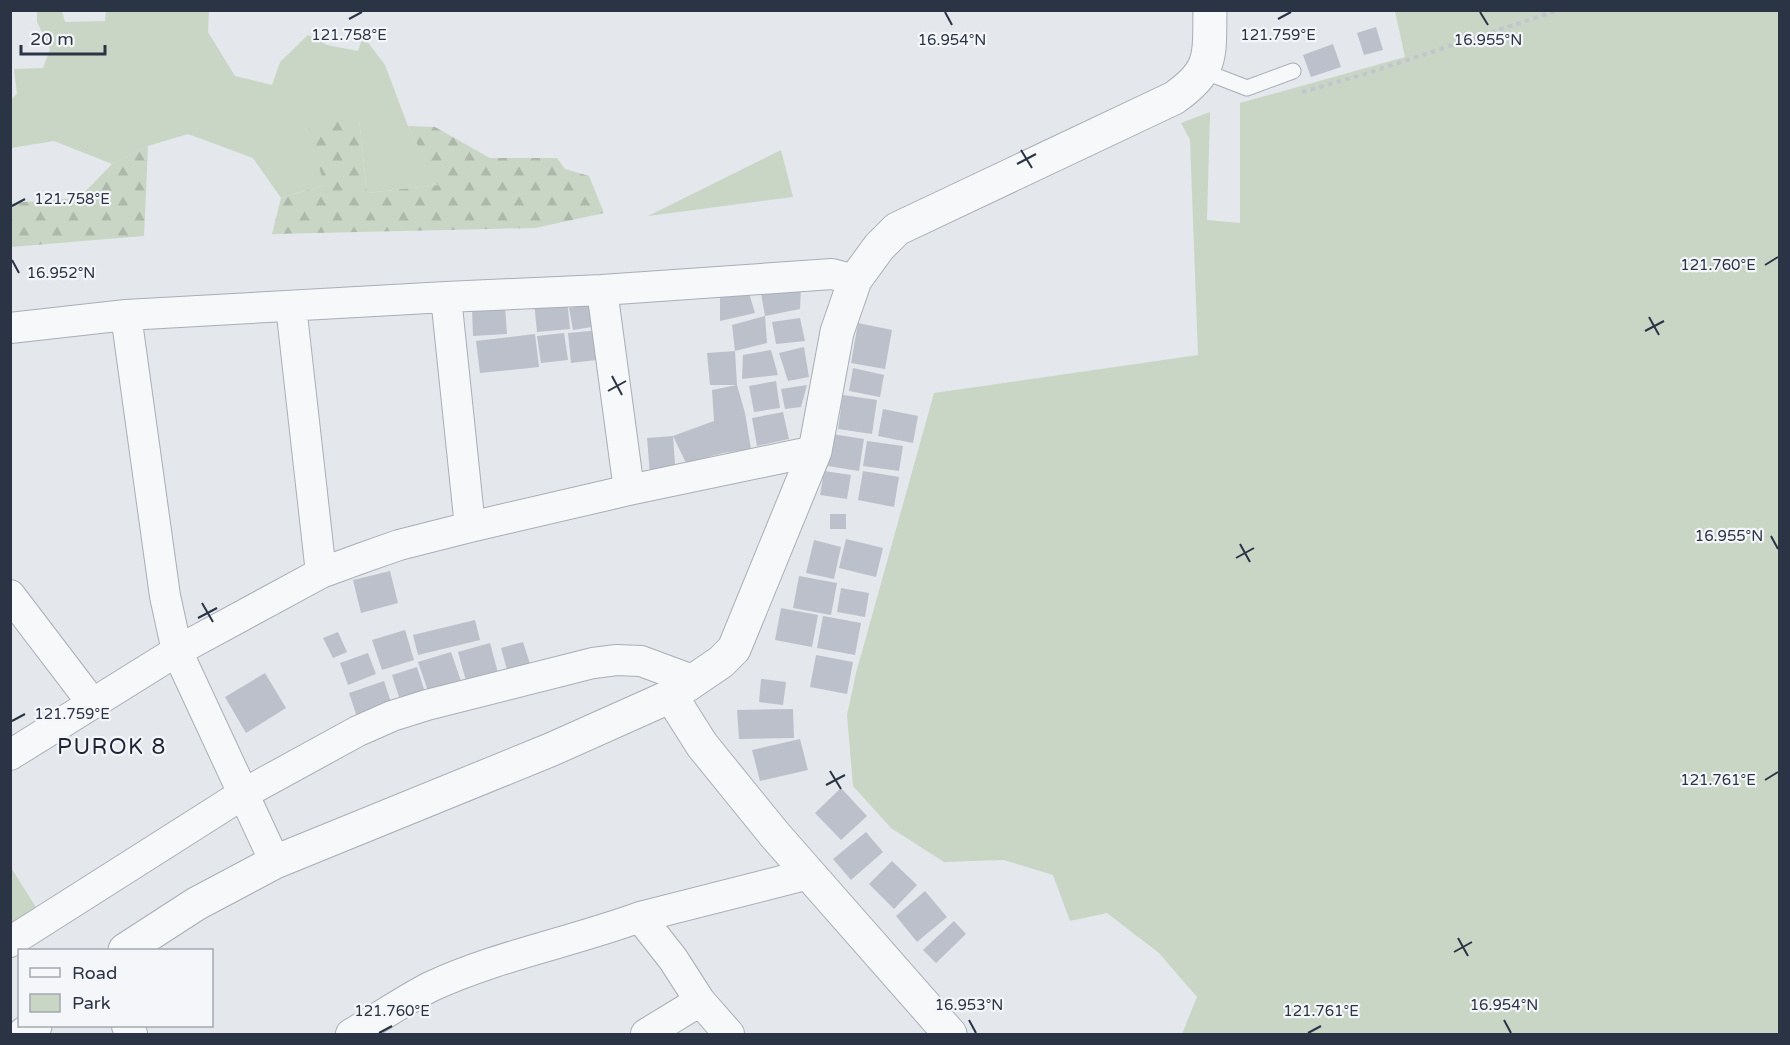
<svg xmlns="http://www.w3.org/2000/svg" width="1790" height="1045" viewBox="0 0 1790 1045" font-family="'Varela Round',sans-serif">
<style>
.green{fill:#c9d6c5}
.forest{fill:url(#forest-firs)}
.building{fill:#bbc0ca}
.lines{fill:none;stroke-linecap:round;stroke-linejoin:round}
.service-casing{stroke:#a9aeb7;stroke-width:17}
.minor-casing{stroke:#a9aeb7;stroke-width:32}
.tertiary-casing{stroke:#a9aeb7;stroke-width:35}
.path{stroke:#c2c5cb;stroke-width:4;stroke-dasharray:4.5 4.5;stroke-linecap:butt}
.service{stroke:#f7f8fa;stroke-width:15}
.minor{stroke:#f7f8fa;stroke-width:30}
.tertiary{stroke:#f7f8fa;stroke-width:33}
.ticks{fill:none;stroke:#2b3445;stroke-width:2}
.labels{text-anchor:middle;stroke-width:4.5;stroke-linejoin:round;paint-order:stroke}
.neighbourhood-label{font-size:22px;letter-spacing:1.5px;fill:#1d2536;stroke:#f4f6f9}
.ticks-label{font-size:15px;text-anchor:middle;fill:#2b3445;stroke:#f4f6f9;stroke-width:4.5;stroke-linejoin:round;paint-order:stroke}
</style>
<defs>
<pattern id="forest-firs" width="22" height="20" patternUnits="userSpaceOnUse" patternTransform="scale(1.5)"><rect width="22" height="20" fill="#c9d6c5"/><path d="M5 1l3.5 6h-7zM16 11l3.5 6h-7z" fill="#adb8ab"/></pattern>
</defs>
<rect width="100%" height="100%" fill="#e4e7ec"/>
<!-- green -->
<path class="green" d="M 37,11 L 62,11 L 65,22 L 105,21 L 106,11 L 209,11 L 208,32 L 235,76 L 272,85 L 280,62 L 308,35 L 327,45 L 358,51 L 363,36 L 385,65 L 408,126 L 439,185 L 367,193 L 359,119 L 324,185 L 281,198 L 253,158 L 188,134 L 148,146 L 112,164 L 54,141 L 11,148 L 10,100 L 17,94 L 14,69 L 43,68 L 50,49 L 37,22 Z
M 1395,11 L 1779,11 L 1779,1034 L 1182,1034 L 1197,997 L 1159,953 L 1107,913 L 1070,921 L 1053,875 L 1004,860 L 944,862 L 891,828 L 853,786 L 847,715 L 856,673 L 934,393 L 1198,355 L 1190,140 L 1181,123 L 1210,112 L 1207,220 L 1240,223 L 1240,103 L 1405,57 Z
M 781,150 L 793,197 L 648,216 Z
M 10,866 L 39,912 L 10,931 Z"/>
<!-- forest -->
<path class="forest" d="M 359,118 L 367,193 L 438,185 L 408,126 L 435,127 L 490,158 L 557,158 L 565,169 L 589,176 L 604,213 L 535,228 L 272,234 L 281,198 L 324,185 L 307,123 Z
M 148,146 L 144,236 L 11,247 L 11,203 L 79,198 L 112,164 Z"/>
<!-- building -->
<path class="building" d="M 1376,27 L 1383,50 L 1364,55 L 1357,33 Z
M 1333,44 L 1341,67 L 1311,77 L 1303,55 Z
M 801,286 L 800,309 L 765,316 L 761,294 Z
M 749,293 L 755,313 L 720,321 L 720,296 Z
M 567,299 L 570,329 L 537,332 L 534,302 Z
M 601,302 L 604,325 L 573,330 L 569,308 Z
M 505,307 L 507,334 L 473,336 L 472,309 Z
M 765,316 L 767,343 L 735,351 L 732,325 Z
M 800,318 L 805,341 L 776,344 L 772,322 Z
M 858,323 L 892,330 L 885,369 L 851,363 Z
M 601,330 L 605,359 L 571,363 L 568,333 Z
M 564,333 L 568,360 L 541,363 L 537,336 Z
M 535,334 L 539,367 L 480,373 L 476,341 Z
M 804,347 L 809,377 L 788,381 L 779,353 Z
M 771,350 L 778,375 L 742,379 L 743,355 Z
M 735,351 L 737,385 L 710,385 L 707,353 Z
M 853,368 L 884,375 L 880,397 L 849,391 Z
M 776,381 L 780,408 L 754,412 L 749,386 Z
M 737,385 L 745,413 L 751,449 L 723,453 L 686,463 L 673,436 L 714,421 L 712,390 Z
M 807,385 L 801,407 L 785,409 L 781,389 Z
M 843,395 L 877,400 L 872,434 L 838,429 Z
M 883,409 L 918,416 L 913,443 L 878,436 Z
M 783,412 L 789,439 L 757,446 L 752,418 Z
M 832,434 L 864,439 L 859,471 L 828,466 Z
M 673,436 L 675,464 L 650,475 L 647,438 Z
M 867,441 L 903,446 L 899,471 L 863,466 Z
M 824,471 L 851,475 L 847,499 L 820,495 Z
M 863,471 L 899,477 L 894,507 L 858,500 Z
M 830,514 L 846,514 L 846,529 L 830,529 Z
M 846,539 L 883,548 L 876,577 L 839,568 Z
M 814,540 L 841,547 L 834,579 L 806,573 Z
M 390,571 L 398,603 L 361,613 L 353,580 Z
M 799,576 L 837,583 L 831,615 L 793,608 Z
M 841,588 L 869,593 L 865,617 L 837,612 Z
M 781,608 L 818,615 L 812,647 L 775,640 Z
M 823,616 L 861,623 L 855,655 L 817,648 Z
M 475,620 L 480,640 L 418,655 L 413,635 Z
M 405,630 L 414,660 L 382,670 L 372,640 Z
M 338,632 L 347,652 L 333,658 L 323,638 Z
M 523,642 L 531,667 L 508,673 L 501,648 Z
M 490,643 L 498,673 L 466,681 L 458,652 Z
M 451,652 L 462,684 L 429,694 L 418,662 Z
M 368,653 L 376,674 L 348,685 L 340,663 Z
M 816,655 L 853,662 L 847,694 L 810,687 Z
M 417,667 L 425,692 L 400,700 L 392,675 Z
M 265,673 L 286,708 L 246,733 L 225,697 Z
M 761,679 L 786,682 L 783,705 L 759,702 Z
M 384,681 L 393,708 L 358,720 L 349,693 Z
M 793,709 L 794,738 L 739,739 L 737,710 Z
M 800,739 L 808,770 L 760,781 L 752,750 Z
M 841,788 L 867,816 L 841,840 L 815,813 Z
M 866,832 L 883,852 L 851,880 L 833,859 Z
M 892,861 L 917,885 L 894,909 L 869,884 Z
M 925,891 L 947,917 L 917,942 L 896,916 Z
M 954,921 L 966,934 L 936,963 L 923,950 Z"/>
<g class="lines">
<defs>
<path id="service" d="M 1203,71 L 1247,88 L 1293,71"/>
<path id="minor" d="M 602,290 L 629,490
M 446,297 L 470,527
M 291,306 L 321,573
M 126,315 L 165,596 L 177,651 L 275,862
M 10,328 L 126,315 L 446,297 L 602,290 L 832,274 L 855,280
M 10,595 L 93,704
M 10,755 L 177,651 L 321,573 L 362,558 L 399,545 L 470,527 L 629,490 L 815,451
M 640,917 L 809,874
M 10,942 L 243,794 L 358,731 L 392,716 L 427,705 L 593,663 L 617,660 L 641,661 L 695,681
M 127,1026 L 132,1034
M 351,1034 C 377,1019 403,1001 430,987 C 496,956 572,942 640,917 L 673,959 L 700,1001 L 729,1034
M 646,1034 L 700,1001"/>
<path id="tertiary" d="M 671,696 L 702,745 L 775,835 L 950,1034
M 125,950 L 196,904 L 275,862 L 550,750 L 671,696 L 721,662 L 734,649 L 815,451 L 837,332 L 855,280 L 879,247 L 897,229 L 1174,98 C 1214,70 1209,56 1210,10
M 24,1034 L 35,1026"/>
</defs>
<!-- service casing -->
<use href="#service" class="service-casing"/>
<!-- minor casing -->
<use href="#minor" class="minor-casing"/>
<!-- tertiary casing -->
<use href="#tertiary" class="tertiary-casing"/>
<!-- path -->
<path class="path" d="M 1302,92 L 1365,74 L 1559,10"/>
<!-- service -->
<use href="#service" class="service"/>
<!-- minor -->
<use href="#minor" class="minor"/>
<!-- tertiary -->
<use href="#tertiary" class="tertiary"/>
</g>
<!-- ticks -->
<path class="ticks" d="M 945,12 L 952,25M 1480,12 L 1488,25M 349,19 L 362,12M 1278,19 L 1291,12M 1021,150 L 1032,168M 1017,164 L 1036,154M 12,206 L 25,199M 12,260 L 19,273M 1765,265 L 1778,257M 1649,317 L 1659,335M 1645,331 L 1664,321M 612,376 L 622,395M 608,391 L 626,381M 1771,536 L 1778,549M 1240,544 L 1250,562M 1236,558 L 1254,548M 202,603 L 213,622M 198,618 L 217,608M 12,721 L 25,714M 830,771 L 841,789M 1765,780 L 1778,772M 826,785 L 845,775M 1458,938 L 1468,956M 1454,952 L 1472,942M 969,1020 L 976,1033M 1504,1020 L 1511,1033M 379,1033 L 392,1026M 1308,1033 L 1321,1026"/>
<g class="labels">
<!-- neighbourhood labels -->
<g class="neighbourhood-label">
<text x="112" y="754">PUROK 8</text>
</g>
</g>
<g class="ticks-label">
<text x="349" y="40">121.758°E</text>
<text x="1278" y="40">121.759°E</text>
<text x="952" y="45">16.954°N</text>
<text x="1488" y="45">16.955°N</text>
<text x="72" y="204">121.758°E</text>
<text x="1718" y="270">121.760°E</text>
<text x="61" y="278">16.952°N</text>
<text x="1729" y="541">16.955°N</text>
<text x="72" y="719">121.759°E</text>
<text x="1718" y="785">121.761°E</text>
<text x="969" y="1010">16.953°N</text>
<text x="1504" y="1010">16.954°N</text>
<text x="392" y="1016">121.760°E</text>
<text x="1321" y="1016">121.761°E</text>
</g>
<!-- border -->
<rect width="1790" height="1045" fill="none" stroke="#2b3445" stroke-width="24"/>
<!-- legend -->
<rect x="18" y="949" width="195" height="78" fill="#f4f6f9" stroke="#a4a8b1" stroke-width="1.5"/>
<rect x="30" y="968" width="30" height="9" fill="#f7f8fa" stroke="#a4a8b1" stroke-width="1.5"/>
<text x="72" y="979" font-size="18" fill="#2b3445">Road</text>
<rect x="30" y="994" width="30" height="18" fill="#c9d6c5" stroke="#a4a8b1" stroke-width="1.5"/>
<text x="72" y="1009" font-size="18" fill="#2b3445">Park</text>
<!-- scale -->
<path d="M21 45v9h84v-9" fill="none" stroke="#2b3445" stroke-width="3"/>
<text x="30" y="45" font-size="18" fill="#2b3445" stroke="#f4f6f9" stroke-width="4.5" paint-order="stroke">20 m</text>
</svg>
